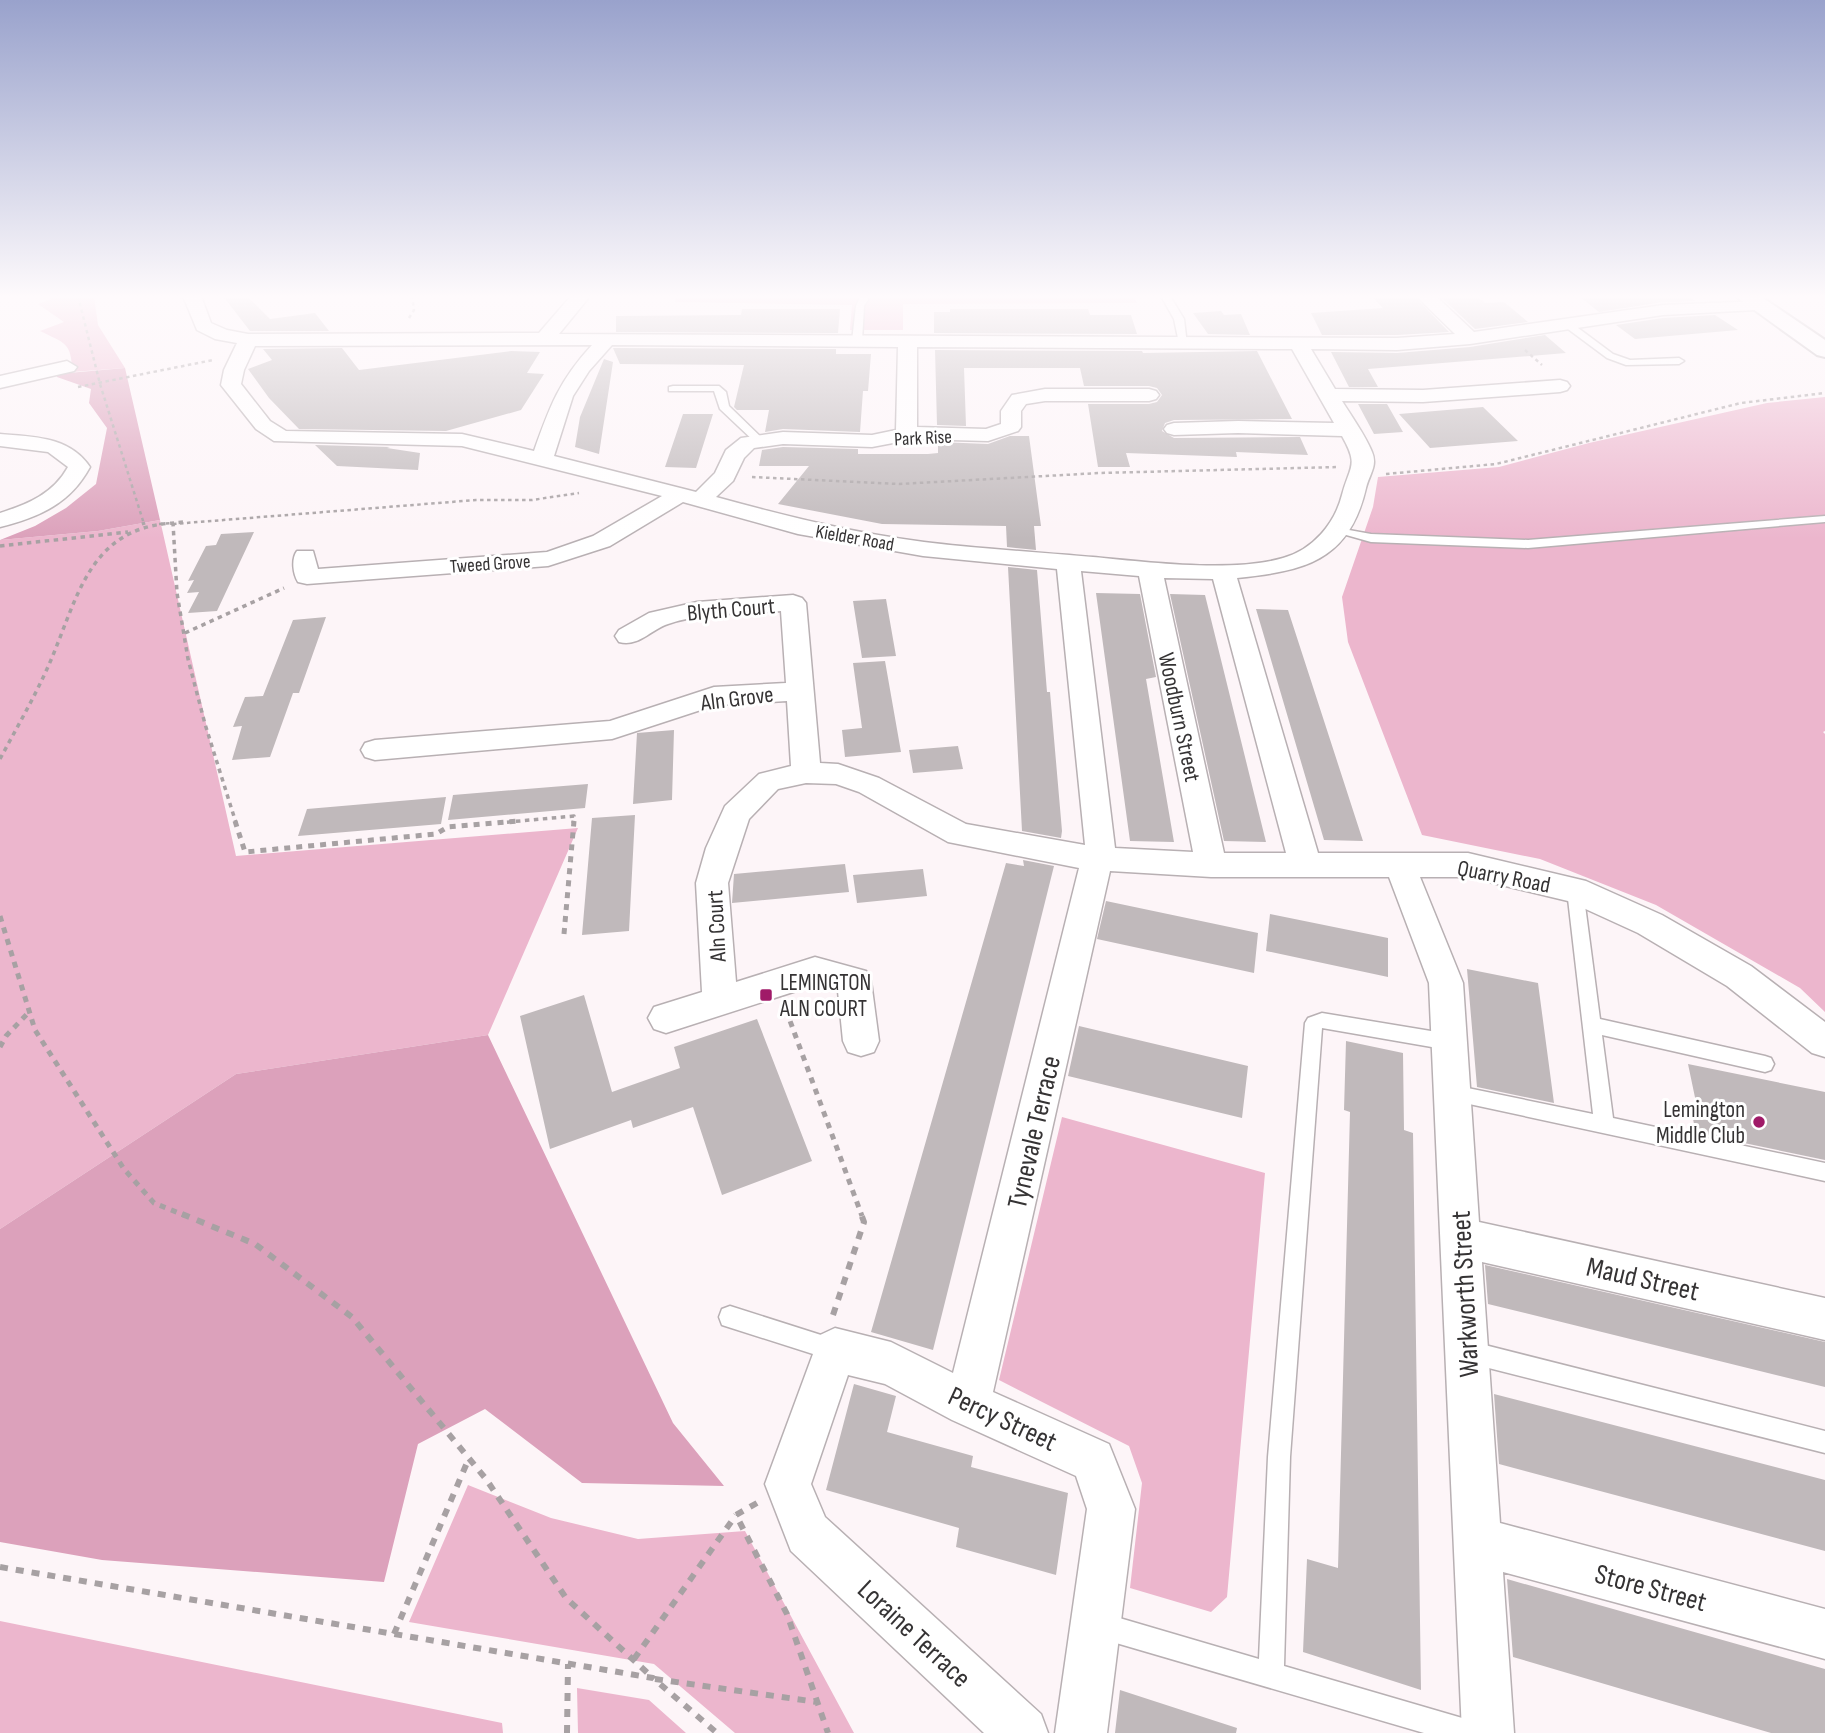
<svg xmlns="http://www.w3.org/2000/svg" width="1825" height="1733" viewBox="0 0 1825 1733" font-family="'Sofia Sans Condensed',sans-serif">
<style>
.green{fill:#ecb6cd}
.forest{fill:#dca1bb}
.building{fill:#c0b9bb}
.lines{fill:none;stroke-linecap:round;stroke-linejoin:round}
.lane-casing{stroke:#b8b0b3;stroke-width:3}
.street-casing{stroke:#b8b0b3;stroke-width:3}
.secondary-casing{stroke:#b8b0b3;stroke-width:4}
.path-far3{stroke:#a7a1a3;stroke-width:2.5;stroke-dasharray:3.5 3.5;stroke-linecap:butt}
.path-far2{stroke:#a7a1a3;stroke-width:3.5;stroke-dasharray:4.5 4.5;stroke-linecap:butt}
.path-far1{stroke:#a7a1a3;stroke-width:5;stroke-dasharray:6 6;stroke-linecap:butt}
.path{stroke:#a7a1a3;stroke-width:6;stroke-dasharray:8 8;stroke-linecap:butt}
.lane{fill:#fff;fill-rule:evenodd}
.street{fill:#fff;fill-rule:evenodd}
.secondary{fill:#fff;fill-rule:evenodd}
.poi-dot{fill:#a01a68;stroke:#fff;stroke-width:2.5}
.labels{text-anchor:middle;stroke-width:6;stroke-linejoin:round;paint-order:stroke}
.far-street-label{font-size:19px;fill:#353334;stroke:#fff}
.street-label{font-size:23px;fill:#353334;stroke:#fff}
.poi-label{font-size:23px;fill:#353334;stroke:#fff;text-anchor:start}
.near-street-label{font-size:28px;fill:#353334;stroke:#fff}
</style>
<rect width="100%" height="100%" fill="#fdf5f8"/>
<!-- green -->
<path class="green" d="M 47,296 L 94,296 L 98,325 L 125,368 L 72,372 C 72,342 64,343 40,331 L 64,322 L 38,304 L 51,299 Z
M 676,296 L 1134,296 L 1137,303 L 903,304 L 903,330 L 850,330 L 852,305 L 675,302 Z
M 1825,397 L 1825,731 L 1823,732 L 1825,734 L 1825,1012 L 1800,988 L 1656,905 L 1540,859 L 1422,835 L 1348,642 L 1342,597 L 1373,507 L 1378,477 L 1499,467 L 1589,443 L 1767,403 Z
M 160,520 L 236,856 L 578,828 L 488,1035 L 236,1074 L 0,1229 L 0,540 L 98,531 Z
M 1062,1117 L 1265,1173 L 1227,1597 L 1211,1612 L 1130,1588 L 1142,1483 L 1129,1446 L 999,1380 Z
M 468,1485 L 551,1518 L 638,1539 L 745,1531 L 854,1733 L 735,1733 L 654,1664 L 409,1622 Z
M 0,1621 L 502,1723 L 503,1733 L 0,1733 Z
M 577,1688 L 649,1700 L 686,1733 L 578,1733 Z"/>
<!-- forest -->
<path class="forest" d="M 125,368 L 160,520 L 98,531 L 0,540 L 35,526 L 66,508 L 96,484 L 107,428 L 89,403 L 91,389 L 57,377 L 57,374 Z
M 488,1035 L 673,1423 L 724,1486 L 582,1483 L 485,1409 L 418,1444 L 384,1582 L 102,1560 L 0,1542 L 0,1229 L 236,1074 Z"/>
<!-- building -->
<path class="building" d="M 223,296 L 247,296 L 270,319 L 315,313 L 329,331 L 250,331 Z
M 1371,296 L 1414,296 L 1449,332 L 1397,335 L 1322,335 L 1311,313 L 1383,308 Z
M 1440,296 L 1477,296 L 1485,303 L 1504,302 L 1528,322 L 1475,329 Z
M 1579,296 L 1688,296 L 1695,301 L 1663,302 L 1599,312 Z
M 742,309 L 840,309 L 838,333 L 616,332 L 616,316 L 741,315 Z
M 950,309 L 1088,309 L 1090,315 L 1131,315 L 1137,334 L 934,333 L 934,312 L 950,312 Z
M 1221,311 L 1224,315 L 1241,314 L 1250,335 L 1208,334 L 1193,313 Z
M 1715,315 L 1738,330 L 1635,339 L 1616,325 L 1663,318 Z
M 1545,335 L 1566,353 L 1368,369 L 1378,387 L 1349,387 L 1331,352 L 1397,353 L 1470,347 Z
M 342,348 L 359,370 L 511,351 L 540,352 L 527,373 L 544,374 L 521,410 L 446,431 L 299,429 L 269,398 L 248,369 L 272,360 L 263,349 Z
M 613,348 L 836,349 L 836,354 L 871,354 L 868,391 L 863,391 L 860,432 L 783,429 L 765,432 L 769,410 L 737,410 L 734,407 L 744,365 L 620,364 Z
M 935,350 L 1142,351 L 1143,353 L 1257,351 L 1292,419 L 1174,420 L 1165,423 L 1162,431 L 1174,438 L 1300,437 L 1308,455 L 1236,452 L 1237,457 L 1126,453 L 1130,467 L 1098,467 L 1088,404 L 1149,404 L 1157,402 L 1162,395 L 1157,388 L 1149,386 L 1084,386 L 1080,368 L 964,368 L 966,426 L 937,425 Z
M 604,359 L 613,362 L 599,454 L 575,447 L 580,417 Z
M 1358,404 L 1387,404 L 1403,432 L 1374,434 Z
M 1483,407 L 1518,441 L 1430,448 L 1399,414 Z
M 683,414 L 713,414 L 696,468 L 665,467 Z
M 1010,436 L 1029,436 L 1041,526 L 1034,526 L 1036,550 L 1007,547 L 1006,526 L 882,524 L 778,504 L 809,466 L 759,466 L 762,450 L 783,447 L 858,449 L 858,454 L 928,454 L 938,453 L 938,442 L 988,444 Z
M 315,445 L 390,447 L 387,448 L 420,453 L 418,470 L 337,466 Z
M 254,532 L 217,611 L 188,613 L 199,592 L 187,593 L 194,580 L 188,581 L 206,546 L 216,545 L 221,534 Z
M 1008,567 L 1037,570 L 1047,692 L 1050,692 L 1062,831 L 1061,838 L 1022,831 Z
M 1096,593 L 1140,594 L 1156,677 L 1146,679 L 1174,842 L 1130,841 Z
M 1170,594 L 1205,595 L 1266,842 L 1224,841 Z
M 886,599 L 896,656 L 862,658 L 853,601 Z
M 1256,609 L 1288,610 L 1363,841 L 1324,840 Z
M 326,617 L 299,693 L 293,693 L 270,757 L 232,760 L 242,726 L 233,727 L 245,697 L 263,696 L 293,620 Z
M 885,661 L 901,752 L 845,757 L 842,730 L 862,728 L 853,663 Z
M 674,730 L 672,800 L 633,804 L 637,733 Z
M 958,746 L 963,769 L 913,773 L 909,750 Z
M 588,784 L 585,808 L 448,820 L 453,795 Z
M 446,797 L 441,824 L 298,836 L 307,809 Z
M 635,815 L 629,931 L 582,935 L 592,818 Z
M 1023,860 L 1054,866 L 933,1350 L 871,1332 L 1006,863 L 1024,866 Z
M 845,864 L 849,892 L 732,903 L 734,874 Z
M 923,869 L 927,896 L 857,903 L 853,875 Z
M 1106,901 L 1258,933 L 1254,973 L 1097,939 Z
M 1270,914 L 1388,938 L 1388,977 L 1266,951 Z
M 1467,969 L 1538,983 L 1554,1103 L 1477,1087 Z
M 584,995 L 612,1092 L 680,1068 L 674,1047 L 757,1019 L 812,1161 L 722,1195 L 693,1107 L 633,1128 L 631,1120 L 550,1149 L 520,1016 Z
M 1079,1026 L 1248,1066 L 1242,1118 L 1068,1076 Z
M 1346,1041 L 1403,1053 L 1404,1130 L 1413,1133 L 1421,1690 L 1303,1652 L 1307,1559 L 1338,1568 L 1350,1112 L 1344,1110 Z
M 1688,1064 L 1825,1092 L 1825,1160 L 1696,1133 L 1690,1105 L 1697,1107 Z
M 1485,1265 L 1825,1342 L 1825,1387 L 1488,1304 Z
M 854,1384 L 896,1396 L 887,1432 L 973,1456 L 971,1467 L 1068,1493 L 1056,1575 L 956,1547 L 959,1528 L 826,1490 Z
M 1494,1394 L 1825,1480 L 1825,1551 L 1499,1464 Z
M 1507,1579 L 1825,1669 L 1825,1733 L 1771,1733 L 1513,1657 Z
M 1120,1690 L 1237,1728 L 1236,1733 L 1115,1733 Z"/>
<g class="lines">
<defs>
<path id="lane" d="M 861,296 L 870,296 L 864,306 L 862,341 L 857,344 L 852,341 L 856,306 Z
M 1161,296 L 1170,296 L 1184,319 L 1187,345 L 1179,343 L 1174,319 Z
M 1564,322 L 1570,322 L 1613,354 L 1630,360 L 1679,358 L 1684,361 L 1679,364 L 1626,365 L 1607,358 L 1564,326 Z
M 673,386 L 719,386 L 726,392 L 729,406 L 765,441 L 756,443 L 720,409 L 714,391 L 669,391 L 669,387 Z
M 1825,516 L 1825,522 L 1528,548 L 1371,542 L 1332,531 L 1338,528 L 1371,534 L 1528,540 Z
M 1575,884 L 1581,886 L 1583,890 L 1600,1019 L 1765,1056 L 1771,1058 L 1774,1064 L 1771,1070 L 1765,1072 L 1602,1035 L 1613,1118 L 1825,1163 L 1825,1181 L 1446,1099 L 1444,1093 L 1446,1087 L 1453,1085 L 1593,1114 L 1567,890 L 1569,886 Z
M 1322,1013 L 1449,1034 L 1455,1037 L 1458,1042 L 1455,1047 L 1449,1050 L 1322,1028 L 1290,1457 L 1284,1666 L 1469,1720 L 1478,1724 L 1482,1733 L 1424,1733 L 1099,1638 L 1090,1634 L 1086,1625 L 1090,1616 L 1099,1612 L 1259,1659 L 1268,1457 L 1305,1023 L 1308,1018 Z
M 730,1306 L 843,1342 L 846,1350 L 843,1358 L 835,1361 L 722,1325 L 719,1317 L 722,1309 Z
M 1469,1341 L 1825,1431 L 1825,1453 L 1469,1363 L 1461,1360 L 1458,1352 L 1461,1344 Z"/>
<path id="street" d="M 183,296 L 201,296 L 211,323 L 227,330 L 248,334 L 539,333 L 571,296 L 590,296 L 559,334 L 1397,338 L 1455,334 L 1416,296 L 1436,296 L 1474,332 L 1663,305 L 1762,301 L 1765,305 L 1756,310 L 1663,315 L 1470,344 L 1397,350 L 1311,349 L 1335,389 L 1423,390 L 1560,380 L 1567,382 L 1570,386 L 1567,390 L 1560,392 L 1423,402 L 1342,401 C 1352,417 1365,435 1372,452 C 1378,466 1369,475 1366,488 C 1349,562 1303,571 1237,578 L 1318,853 L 1468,853 L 1586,881 L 1662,915 L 1751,966 L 1825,1022 L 1825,1057 L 1812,1053 L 1727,986 L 1638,933 L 1568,901 L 1468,877 L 1420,877 L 1463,983 L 1479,1222 L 1825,1298 L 1825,1340 L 1482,1262 L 1500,1523 L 1825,1609 L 1825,1659 L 1503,1572 L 1514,1733 L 1462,1733 L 1429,983 L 1389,877 L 1211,877 L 1110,871 L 993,1392 L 1109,1444 L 1135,1509 L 1107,1733 L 1055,1733 L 1087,1509 L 1076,1476 L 952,1420 L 885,1384 L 848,1375 L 811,1484 L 825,1517 L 1041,1714 L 1048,1733 L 984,1733 L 791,1551 L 765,1484 L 820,1335 L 835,1328 L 891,1342 L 953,1373 L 1079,868 L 948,842 L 859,792 L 836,784 L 806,783 L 778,789 L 749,819 L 728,883 L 736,982 L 815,957 L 866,971 L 871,981 L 879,1041 L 874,1052 L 861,1056 L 848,1052 L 843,1041 L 838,991 L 815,985 L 666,1033 L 654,1029 L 648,1018 L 654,1007 L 702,992 L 696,883 L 706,848 L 725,806 L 759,774 L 791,766 L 787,701 L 716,705 L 612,739 L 375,760 L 365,757 L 361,750 L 365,743 L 375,740 L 610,721 L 714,687 L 786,683 L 781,611 C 744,614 703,612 668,624 C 650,630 639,647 619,642 L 615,636 L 619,630 L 649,613 L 697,602 L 793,595 L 802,598 L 806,603 L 820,763 L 838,764 L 879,778 L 966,824 L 1085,845 L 1057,569 L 923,556 L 798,534 L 683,502 L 610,546 L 548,566 L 307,584 L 298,582 C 293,574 291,559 297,551 L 313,551 L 318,569 L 547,552 L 593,536 L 662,496 L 462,446 L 274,441 L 256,429 L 221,385 L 224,370 L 237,343 L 215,339 L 197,330 ZM 592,345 C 559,381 550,406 534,451 L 462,434 L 286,431 L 270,421 L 241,384 L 244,370 L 255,346 ZM 612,345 L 898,347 L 896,430 L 872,435 L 783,432 L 741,438 L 726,450 L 715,473 L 696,492 L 554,456 L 573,396 L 589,371 ZM 917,347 L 1292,349 L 1334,423 L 1238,421 L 1174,423 L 1167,425 L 1164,429 L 1167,433 L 1174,435 L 1238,433 L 1342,436 C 1359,466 1350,465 1342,495 C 1335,523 1313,550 1283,558 C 1232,573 1146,562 1093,557 C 1037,552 980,549 924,542 C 853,533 785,516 716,497 L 733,481 L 744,458 L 754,448 L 783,444 L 872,447 L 914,439 L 988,441 L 1018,431 L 1021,427 L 1021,411 L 1026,404 L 1045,401 L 1149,401 L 1156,399 L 1159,395 L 1156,391 L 1149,389 L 1045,389 L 1012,395 L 1001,411 L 1001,424 L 986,429 L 917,427 ZM 1081,571 L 1139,576 L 1193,852 L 1115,848 ZM 1164,578 L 1213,579 L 1286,853 L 1224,853 Z
M 67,361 L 77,367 L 74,371 L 0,388 L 0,376 Z
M 0,434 C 34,437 69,436 90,467 C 70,504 39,517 0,527 L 0,513 C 28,504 53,494 68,467 L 48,452 L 0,446 Z"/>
<path id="secondary" d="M 1735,296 L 1760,296 L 1825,340 L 1825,357 L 1817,355 Z"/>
</defs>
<!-- lane casing -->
<use href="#lane" class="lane-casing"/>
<!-- street casing -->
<use href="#street" class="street-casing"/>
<!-- secondary casing -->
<use href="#secondary" class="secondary-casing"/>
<!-- path-far3 -->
<path class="path-far3" d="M 78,296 L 100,384 L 144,524
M 409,318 L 414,310 L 412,296
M 1525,350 L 1542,365
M 78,387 L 213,360
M 1386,474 L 1496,464 L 1741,403 L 1825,393
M 752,477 L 899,484 L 1100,473 L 1338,467
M 159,524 L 173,523
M 173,524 L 476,500 L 532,500 L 579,493"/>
<!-- path-far2 -->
<path class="path-far2" d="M 143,522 L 144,525
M 183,522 L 173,523 L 177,593 L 188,659 L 205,724 L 236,823
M 0,546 L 128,532
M 185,633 L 284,588
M 0,759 C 16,729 33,700 47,669 C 77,603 86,528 173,523
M 498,823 L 574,816 L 573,823"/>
<!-- path-far1 -->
<path class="path-far1" d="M 235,821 L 245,852 L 436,834 L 448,827 L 518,821
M 0,916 L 35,1030 L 124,1169 L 154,1203 L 186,1216
M 564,934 L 574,821
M 786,1010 L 862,1216
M 0,1047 L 6,1036 L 29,1012"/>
<!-- path -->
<path class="path" d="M 182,1214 L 255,1244 L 352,1317 L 486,1479 L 566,1598 L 653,1678
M 833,1315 L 864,1222 L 861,1214
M 757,1503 L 736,1515 L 787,1614 L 828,1733
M 0,1567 L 653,1678 L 717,1733
M 394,1634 L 469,1458
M 634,1659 L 736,1515
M 655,1679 L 817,1702
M 567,1733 L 568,1664"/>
<!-- lane -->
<use href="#lane" class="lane"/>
<!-- street -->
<use href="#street" class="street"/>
<!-- secondary -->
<use href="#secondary" class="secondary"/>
</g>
<!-- sky -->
<linearGradient id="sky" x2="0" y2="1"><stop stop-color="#99a2cc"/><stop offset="0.55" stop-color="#fefafc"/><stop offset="1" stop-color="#fefafc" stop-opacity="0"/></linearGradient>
<rect width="1825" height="539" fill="url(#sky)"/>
<!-- markers -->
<g class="poi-dot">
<rect x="759" y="988" width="14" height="14" rx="3.5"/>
<circle cx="1759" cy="1122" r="7"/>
</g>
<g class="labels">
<!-- far-street labels -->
<g class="far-street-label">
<text transform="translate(923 437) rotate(-3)" y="7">Park Rise</text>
<text transform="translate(855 537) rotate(10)" y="7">Kielder Road</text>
<text transform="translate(490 563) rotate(-4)" y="7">Tweed Grove</text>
</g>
<!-- street labels -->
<g class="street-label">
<text transform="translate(731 609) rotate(-5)" y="8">Blyth Court</text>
<text transform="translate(737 698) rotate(-7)" y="8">Aln Grove</text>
<text transform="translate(1180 717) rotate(78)" y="8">Woodburn Street</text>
<text transform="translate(1504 876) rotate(11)" y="8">Quarry Road</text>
<text transform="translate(716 926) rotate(-93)" y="8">Aln Court</text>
</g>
<!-- poi labels -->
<g class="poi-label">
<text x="780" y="990">LEMINGTON<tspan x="780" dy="26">ALN COURT</tspan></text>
<text x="1745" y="1117" text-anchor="end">Lemington<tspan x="1745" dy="26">Middle Club</tspan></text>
</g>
<!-- near-street labels -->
<g class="near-street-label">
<text transform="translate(1033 1132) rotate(-77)" y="10">Tynevale Terrace</text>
<text transform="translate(1643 1278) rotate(13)" y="10">Maud Street</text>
<text transform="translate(1464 1294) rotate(-93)" y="10">Warkworth Street</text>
<text transform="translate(1003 1418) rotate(25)" y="10">Percy Street</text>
<text transform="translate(1651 1587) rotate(15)" y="10">Store Street</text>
<text transform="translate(915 1633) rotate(43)" y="10">Loraine Terrace</text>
</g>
</g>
</svg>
